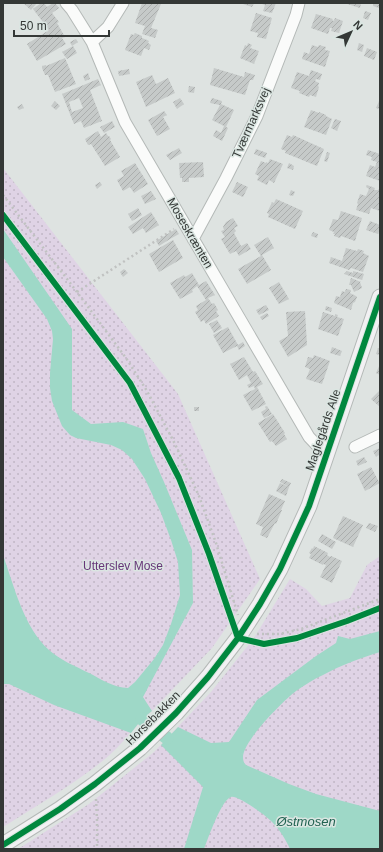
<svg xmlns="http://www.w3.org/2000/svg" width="383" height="852" viewBox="0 0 383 852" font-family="Helvetica,sans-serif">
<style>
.park{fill:url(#park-dots)}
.water{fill:#9ed8c7}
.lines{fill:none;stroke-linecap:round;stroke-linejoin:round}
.canal{stroke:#9ed8c7;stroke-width:13}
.building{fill:url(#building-hatch);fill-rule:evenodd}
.street-casing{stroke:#b4b9b7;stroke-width:13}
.secondary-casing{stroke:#b4b9b7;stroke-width:17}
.path{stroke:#c0c2c1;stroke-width:2.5;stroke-dasharray:2 3;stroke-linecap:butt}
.street{stroke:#fafbfa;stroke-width:11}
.secondary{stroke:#f2f1f3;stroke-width:15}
.cycleway-casing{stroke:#dbe6e2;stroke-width:8}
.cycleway{stroke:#00873e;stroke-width:6}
.labels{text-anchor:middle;stroke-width:3;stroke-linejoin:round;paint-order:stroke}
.street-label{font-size:12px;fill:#343836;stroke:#dbe6e2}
.park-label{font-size:12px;fill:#663578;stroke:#dbe6e2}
.water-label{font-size:13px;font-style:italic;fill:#216251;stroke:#dbe6e2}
</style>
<defs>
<pattern id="park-dots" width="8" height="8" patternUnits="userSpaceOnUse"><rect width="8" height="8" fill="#dfd3e5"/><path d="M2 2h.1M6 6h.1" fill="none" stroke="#c0b6c5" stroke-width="1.8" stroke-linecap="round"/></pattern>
<pattern id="building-hatch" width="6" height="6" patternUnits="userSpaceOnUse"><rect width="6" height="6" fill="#c6cac9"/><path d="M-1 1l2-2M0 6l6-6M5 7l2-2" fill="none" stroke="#abaead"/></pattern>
</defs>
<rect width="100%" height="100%" fill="#dee3e1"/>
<!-- park -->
<path class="park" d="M 3,168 L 178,394 L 260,579 L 212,648 L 152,711 C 135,726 122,745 105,759 C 73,785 38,805 3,827 Z
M 380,556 L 380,849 L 18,849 L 89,804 L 154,752 L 211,692 L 254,638 L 290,579 L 306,589 L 322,606 L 350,598 L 367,565 Z"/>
<!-- water -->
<path class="water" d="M 3,229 L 72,329 L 72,410 L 91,424 L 123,422 L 143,429 L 151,453 L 164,482 L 192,550 L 193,603 L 143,697 L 152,711 L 142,719 L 131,733 L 54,705 L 9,684 L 3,684 L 3,555 C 14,586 24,628 49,650 C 60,660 75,666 89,673 C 101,679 114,688 128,688 L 135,682 L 154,659 L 163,645 L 171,624 L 180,595 L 178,562 L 171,540 L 161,513 L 145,479 L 132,459 L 122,450 L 111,445 L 76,438 L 70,435 L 62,426 L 52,401 L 50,388 L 50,373 L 53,339 L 52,331 L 47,319 L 3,257 Z
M 380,631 L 380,652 C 361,658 341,665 323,675 C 314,679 305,685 296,691 C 283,701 243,741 243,757 C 243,761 244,763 246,765 L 289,784 L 316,794 L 380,811 L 380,849 L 290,849 C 286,840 280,830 273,823 C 268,817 238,795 231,797 C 221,800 208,839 204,849 L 184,849 L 203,787 L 161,745 L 178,727 L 211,743 L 229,742 L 257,700 L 316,656 L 336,643 L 338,636 L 350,639 Z"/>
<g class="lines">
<!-- canal -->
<path class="canal" d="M 142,719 L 167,738"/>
</g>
<!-- building -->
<path class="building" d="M 23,3 L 37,3 L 31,10 Z
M 41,3 L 44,3 L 47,7 L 53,3 L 55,3 L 59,8 L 52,13 L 59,22 L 57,23 L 65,37 L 62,38 L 66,44 L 37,61 L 27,44 L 49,30 L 33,9 Z
M 142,3 L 161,4 L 151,28 L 158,30 L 155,38 L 142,34 L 145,26 L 135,23 Z
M 240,3 L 254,3 L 252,7 Z
M 259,3 L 276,3 L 272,13 L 263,11 L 265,5 Z
M 344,3 L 361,3 L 360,8 Z
M 374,3 L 380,3 L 379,8 L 373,6 Z
M 365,11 L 371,13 L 368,20 L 363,18 Z
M 256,13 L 272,18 L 266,39 L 257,37 L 258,33 L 250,31 Z
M 316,14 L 333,19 L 332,20 L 334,21 L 335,18 L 343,21 L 339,33 L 331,31 L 332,28 L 330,28 L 328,34 L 311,28 Z
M 135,33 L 142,36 L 142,38 L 147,40 L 149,41 L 148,43 L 151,45 L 149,50 L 144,48 L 141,56 L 125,50 L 131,34 L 134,35 Z
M 76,39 L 78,42 L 72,46 L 70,42 Z
M 248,43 L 252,45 L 250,48 L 259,51 L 254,64 L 240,58 L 245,45 L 247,46 Z
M 359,43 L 364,45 L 362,52 L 357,50 Z
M 312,45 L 318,47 L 319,45 L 326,47 L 325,50 L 330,51 L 325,67 L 302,59 L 304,52 L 309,54 Z
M 73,46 L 77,53 L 67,59 L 62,52 Z
M 367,48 L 377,52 L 374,60 L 364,56 Z
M 65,58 L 76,84 L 55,92 L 48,75 L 45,75 L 42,68 L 42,66 L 46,65 L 46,66 Z
M 214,68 L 244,77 L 245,72 L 255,75 L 253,80 L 250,80 L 245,95 L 210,85 Z
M 129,69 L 130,74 L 119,76 L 118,71 Z
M 311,70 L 322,74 L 320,80 L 316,79 L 315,81 L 319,83 L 318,86 L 319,87 L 316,97 L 310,95 L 309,97 L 299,93 L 300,91 L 291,88 L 297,72 L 309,76 Z
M 88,73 L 90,79 L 85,81 L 83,76 Z
M 152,75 L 156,84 L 168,78 L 175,93 L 146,107 L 136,82 Z
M 98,79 L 101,85 L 90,90 L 102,121 L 84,128 L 81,121 L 74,124 L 62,94 ZM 79,98 L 83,108 L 72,112 L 69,102 Z
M 189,86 L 195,87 L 194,93 L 188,92 Z
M 180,98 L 184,104 L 177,109 L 173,102 Z
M 212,98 L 222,101 L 221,104 L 234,110 L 226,127 L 228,128 L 222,141 L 213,136 L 216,130 L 221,133 L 224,126 L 212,120 L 220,105 L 210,103 Z
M 380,99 L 380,109 L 376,108 Z
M 55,101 L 60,106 L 56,110 L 51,106 Z
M 22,104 L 24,108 L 19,110 L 17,107 Z
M 311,110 L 319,113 L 319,112 L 326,115 L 326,116 L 332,119 L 326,135 L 304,127 Z
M 164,111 L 167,115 L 163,117 L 170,129 L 157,136 L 148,120 Z
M 335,119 L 341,121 L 337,131 L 331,128 Z
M 112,121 L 115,127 L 104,133 L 100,127 Z
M 98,131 L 101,137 L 106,133 L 108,136 L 109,136 L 111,139 L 110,140 L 120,157 L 105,166 L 91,144 L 88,145 L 85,139 Z
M 287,135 L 292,137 L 293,135 L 324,149 L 317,166 L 285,153 L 286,151 L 281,149 Z
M 179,148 L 182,153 L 170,160 L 166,155 Z
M 256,149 L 267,153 L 265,158 L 254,154 Z
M 368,150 L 380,154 L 380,181 L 366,176 L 370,165 L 375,167 L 377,162 L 371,160 L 372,157 L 366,155 Z
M 327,152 L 330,153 L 327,162 L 324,161 Z
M 270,159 L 283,164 L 274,183 L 269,180 L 267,185 L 257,180 L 259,176 L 255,174 L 261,161 L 266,163 L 266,162 L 268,163 Z
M 203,162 L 204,177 L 189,178 L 189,182 L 182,182 L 182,178 L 180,178 L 179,163 Z
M 135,163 L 148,184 L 134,193 L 130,187 L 123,191 L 117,180 L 124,176 L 121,171 Z
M 289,163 L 294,166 L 293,170 L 287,168 Z
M 100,182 L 102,185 L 97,189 L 95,185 Z
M 237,182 L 248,187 L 243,197 L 232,192 Z
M 367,185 L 375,188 L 374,190 L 378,190 L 379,189 L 380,189 L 380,211 L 371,208 L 369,214 L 356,210 L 358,204 L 357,203 L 360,194 L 366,196 L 369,189 L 366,187 Z
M 291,190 L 295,192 L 293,196 L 289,195 Z
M 151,191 L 156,199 L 145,204 L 141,196 Z
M 276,199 L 303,211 L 295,229 L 268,217 L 269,214 L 267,213 L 272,202 L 274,203 Z
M 138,208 L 142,215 L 132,221 L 128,214 Z
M 341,211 L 362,218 L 355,241 L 341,236 L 340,238 L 334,236 L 335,234 L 333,234 L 334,232 L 329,230 L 333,219 L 338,220 Z
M 151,212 L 159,225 L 146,233 L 143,228 L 133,234 L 128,227 Z
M 233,218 L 238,226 L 234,228 L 236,231 L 234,233 L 241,246 L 247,243 L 251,249 L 239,256 L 236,251 L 230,254 L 221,239 L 225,237 L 221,231 L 224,230 L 223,227 L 226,222 Z
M 370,221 L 380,225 L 380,230 L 378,234 L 366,230 Z
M 176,229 L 179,234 L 170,239 L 159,246 L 156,241 Z
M 313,232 L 318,234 L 317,238 L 311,236 Z
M 268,237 L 274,248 L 262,255 L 271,270 L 247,284 L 238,269 L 261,256 L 254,245 Z
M 173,240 L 183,258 L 159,272 L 149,254 Z
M 346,248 L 357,251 L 358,249 L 364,251 L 363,253 L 369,256 L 363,272 L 351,268 L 349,270 L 329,263 L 331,257 L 342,261 Z
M 124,269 L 128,273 L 123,277 L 120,272 Z
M 347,271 L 353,273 L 353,271 L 364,274 L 362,280 L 344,274 Z
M 192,273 L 199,285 L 206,281 L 215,295 L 208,298 L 212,304 L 214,303 L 218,310 L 216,311 L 219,316 L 206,324 L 204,320 L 201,322 L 195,312 L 198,310 L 196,306 L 206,300 L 197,286 L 192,290 L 193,292 L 180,299 L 170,283 L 184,275 L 185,277 Z
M 351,278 L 361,282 L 360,282 L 362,288 L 354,292 L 351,285 L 349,285 Z
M 279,282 L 289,299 L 279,304 L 269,288 Z
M 346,289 L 351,290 L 350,293 L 356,296 L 357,297 L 355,302 L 353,303 L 351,310 L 334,303 L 336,296 L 340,297 L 342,291 L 345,292 Z
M 266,305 L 269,310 L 259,315 L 256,310 Z
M 326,306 L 332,308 L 331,312 L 325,310 Z
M 305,311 L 307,345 L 288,357 L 279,341 L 288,336 L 286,312 Z
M 323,312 L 335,316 L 335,314 L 338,315 L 337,317 L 344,319 L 338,336 L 318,329 Z
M 267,313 L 269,316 L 262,320 L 260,317 Z
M 217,320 L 222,328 L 214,333 L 209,324 Z
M 228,327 L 238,345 L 243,342 L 245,346 L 239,350 L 237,346 L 223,353 L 213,335 Z
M 332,347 L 342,351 L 340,356 L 330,353 Z
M 378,348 L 380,348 L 380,355 L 376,354 Z
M 314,355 L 330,361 L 322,384 L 306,379 L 310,369 L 305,367 L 308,357 L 313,358 Z
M 244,357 L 253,372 L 255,371 L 263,384 L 257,387 L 266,404 L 252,411 L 243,395 L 255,389 L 254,386 L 249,388 L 247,385 L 251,383 L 247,375 L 239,380 L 230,364 Z
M 380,364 L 380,375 L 376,373 Z
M 380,390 L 380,407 L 371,399 Z
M 267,406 L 272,414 L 264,418 L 261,412 L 266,409 L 265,407 Z
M 194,407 L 199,407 L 199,411 L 194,411 Z
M 273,414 L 285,433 L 284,434 L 287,439 L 276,446 L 272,441 L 270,442 L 258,423 Z
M 380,448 L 380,454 L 376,457 L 373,451 Z
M 364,457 L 367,462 L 358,466 L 356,461 Z
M 371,467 L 379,482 L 380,482 L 380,483 L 365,491 L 357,474 Z
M 282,479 L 291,483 L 289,487 L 280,482 Z
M 280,483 L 289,487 L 286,496 L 276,491 Z
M 269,494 L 285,501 L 281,510 L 282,510 L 276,524 L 275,523 L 267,538 L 260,535 L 263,527 L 256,524 Z
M 343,516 L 363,525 L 353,547 L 333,538 Z
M 369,523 L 378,526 L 375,532 L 366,528 Z
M 322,534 L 336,542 L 332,549 L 318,541 Z
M 314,546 L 328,553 L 327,555 L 330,557 L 331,556 L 342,561 L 332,583 L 320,577 L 326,565 L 323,564 L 323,565 L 309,558 L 311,554 L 309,553 L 312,548 L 313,549 Z"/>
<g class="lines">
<defs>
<path id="street" d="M 66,3 L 72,10 L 92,42 L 125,122 L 309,437 L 326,455
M 92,42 L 108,27 L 123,3
M 193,239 L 226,178 L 257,116 L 296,15 L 299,3
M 355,447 L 380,435"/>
<path id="secondary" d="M 3,845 L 60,809 L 95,784 L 140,748 L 176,713 L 208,677 L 238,638 L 260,604 L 280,569 L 309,506 L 380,297"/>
</defs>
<!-- street casing -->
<use href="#street" class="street-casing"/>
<!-- secondary casing -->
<use href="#secondary" class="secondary-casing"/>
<!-- path -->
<path class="path" d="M 3,195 L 77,292 L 126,358 L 147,391 L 175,444 L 199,496 L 216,543 L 238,615
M 77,292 L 174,229
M 257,634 L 280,634 L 301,629 L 380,599
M 96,799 L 97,820 L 97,849"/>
<!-- street -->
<use href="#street" class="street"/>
<!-- secondary -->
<use href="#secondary" class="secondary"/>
<defs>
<path id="cycleway" d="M 3,215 L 130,383 L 179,478 L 209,554 L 238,638 L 264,644 L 297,638 L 347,621 L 380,608
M 3,845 L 60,809 L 95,784 L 140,748 L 176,713 L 208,677 L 238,638 L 260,604 L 280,569 L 309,506 L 380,297"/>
</defs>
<!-- cycleway casing -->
<use href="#cycleway" class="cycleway-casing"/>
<!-- cycleway -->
<use href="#cycleway" class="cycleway"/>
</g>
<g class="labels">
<!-- street labels -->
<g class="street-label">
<text transform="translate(251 123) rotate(-66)" y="4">Tværmarksvej</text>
<text transform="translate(190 233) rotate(60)" y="4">Moseskrænten</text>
<text transform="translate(323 430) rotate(-71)" y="4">Maglegårds Alle</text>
<text transform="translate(153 718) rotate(-45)" y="4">Horsebakken</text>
</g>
<!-- park labels -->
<g class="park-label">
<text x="123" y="570">Utterslev Mose</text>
</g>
<!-- water labels -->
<g class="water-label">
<text x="306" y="826">Østmosen</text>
</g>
</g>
<!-- border -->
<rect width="383" height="852" fill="none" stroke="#343836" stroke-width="8"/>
<!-- north arrow -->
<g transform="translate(351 32) rotate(46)" stroke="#dbe6e2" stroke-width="3" paint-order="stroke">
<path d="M0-3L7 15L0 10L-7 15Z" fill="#343836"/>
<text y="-6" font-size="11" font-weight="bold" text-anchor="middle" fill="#343836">N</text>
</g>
<!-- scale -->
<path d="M14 30v6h95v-6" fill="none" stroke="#343836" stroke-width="2"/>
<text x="20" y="30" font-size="12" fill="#343836" stroke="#dbe6e2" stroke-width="3" paint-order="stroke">50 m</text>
</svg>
